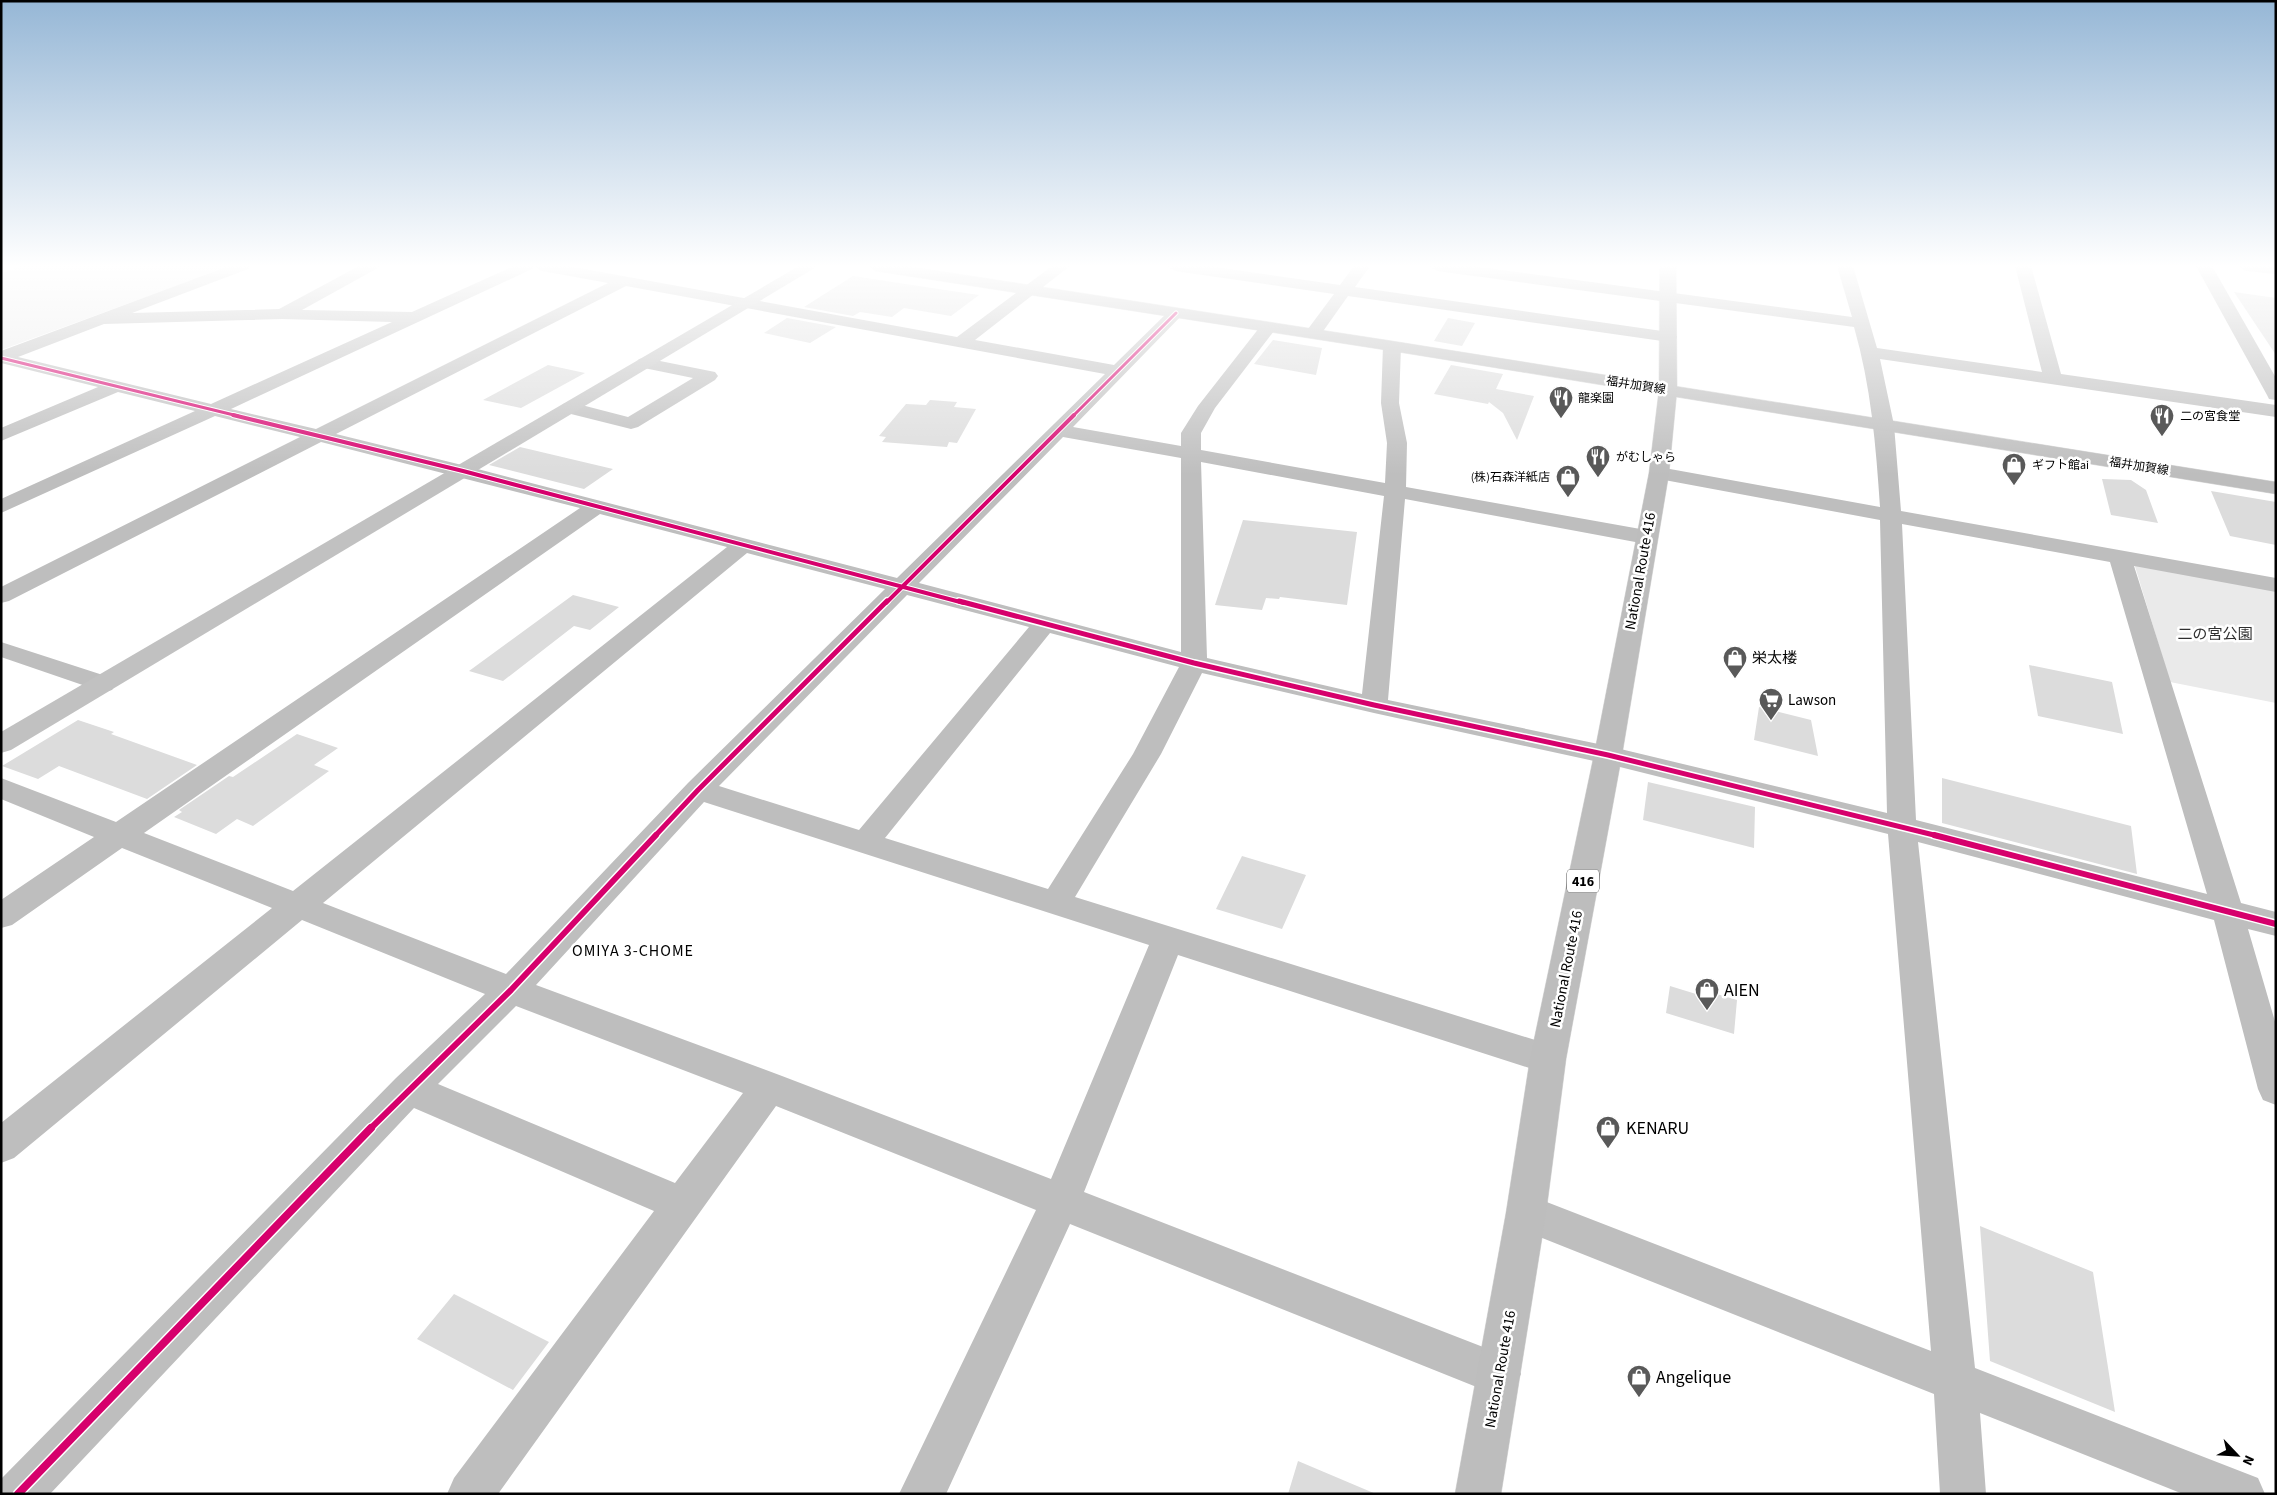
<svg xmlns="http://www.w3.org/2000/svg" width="2277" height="1495" viewBox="0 0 2277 1495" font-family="'Source Sans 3','Noto Sans JP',sans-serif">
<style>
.green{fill:#eaeaea}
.building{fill:#dcdcdc}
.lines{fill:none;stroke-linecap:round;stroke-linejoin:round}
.primary-casing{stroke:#dbdbdb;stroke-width:1}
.highway-casing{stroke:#dbdbdb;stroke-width:1}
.street{fill:#bebebe;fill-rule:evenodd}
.secondary{fill:#c1c1c1;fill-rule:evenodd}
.primary{fill:#bdbdbd;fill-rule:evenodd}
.highway{fill:#bdbdbd;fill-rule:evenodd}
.cycleway-far4-casing{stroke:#fff;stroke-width:5}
.cycleway-far3-casing{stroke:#fff;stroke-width:6}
.cycleway-far2-casing{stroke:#fff;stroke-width:8}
.cycleway-far1-casing{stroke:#fff;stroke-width:9}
.cycleway-casing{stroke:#fff;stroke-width:11}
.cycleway-far4{stroke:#d6006c;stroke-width:3}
.cycleway-far3{stroke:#d6006c;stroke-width:4}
.cycleway-far2{stroke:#d6006c;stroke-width:5}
.cycleway-far1{stroke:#d6006c;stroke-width:6}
.cycleway{stroke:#d6006c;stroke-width:8}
.labels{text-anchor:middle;stroke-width:5;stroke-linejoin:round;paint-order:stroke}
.far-street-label{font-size:12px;fill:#000;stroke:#fff}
.far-poi-label{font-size:12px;fill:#000;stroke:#fff;text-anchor:start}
.shield{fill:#fff;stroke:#4c4c4c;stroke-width:1}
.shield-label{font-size:14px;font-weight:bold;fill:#000}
.street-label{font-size:15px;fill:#000;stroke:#fff}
.park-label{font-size:15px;fill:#2f2f2f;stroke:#fff}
.poi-label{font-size:15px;fill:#000;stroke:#fff;text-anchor:start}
.neighbourhood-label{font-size:16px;letter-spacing:1px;fill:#000;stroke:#fff}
.near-poi-label{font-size:18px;fill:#000;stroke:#fff;text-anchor:start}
</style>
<rect width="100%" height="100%" fill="#fff"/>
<!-- green -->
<path class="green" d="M 22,266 L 225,266 L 228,267 L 1,350 L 1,273 Z
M 2134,563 L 2276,588 L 2276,703 L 2170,682 Z"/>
<!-- building -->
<path class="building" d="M 853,276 L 945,290 L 979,295 L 951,316 L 904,308 L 892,317 L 860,312 L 853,316 L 804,307 Z
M 2234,292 L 2276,298 L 2276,355 Z
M 787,318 L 836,327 L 810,343 L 764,333 Z
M 1448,318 L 1475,323 L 1462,346 L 1434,341 Z
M 1273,340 L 1322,348 L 1316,375 L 1254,364 Z
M 548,365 L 585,373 L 521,408 L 483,400 Z
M 1451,365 L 1503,374 L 1496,389 L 1534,396 L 1517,440 L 1503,413 L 1489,402 L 1488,404 L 1434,394 Z
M 930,400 L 957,402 L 954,407 L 976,409 L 957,443 L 949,442 L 947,447 L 882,442 L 886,437 L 879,436 L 906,404 L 926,405 Z
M 520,447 L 613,469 L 584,489 L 489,465 Z
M 2102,479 L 2131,480 L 2146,490 L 2158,523 L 2111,515 Z
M 2211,491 L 2276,502 L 2276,545 L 2230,536 Z
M 1243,520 L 1357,532 L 1347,605 L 1280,597 L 1279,599 L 1266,598 L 1262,610 L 1215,605 Z
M 573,595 L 619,607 L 590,630 L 574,626 L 503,681 L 469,671 Z
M 2029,665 L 2112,682 L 2123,734 L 2038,716 Z
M 1759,707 L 1811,720 L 1818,756 L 1754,740 Z
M 78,720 L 114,732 L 111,734 L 197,765 L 147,799 L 59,766 L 38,779 L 2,766 Z
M 297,734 L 338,748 L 314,765 L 329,771 L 253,826 L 237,819 L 216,834 L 174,817 L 182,812 L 179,810 L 229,776 L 233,777 Z
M 1942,778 L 2131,826 L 2137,874 L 1942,823 Z
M 1648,782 L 1755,807 L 1754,848 L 1643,820 Z
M 1242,856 L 1306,875 L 1282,929 L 1216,909 Z
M 1670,986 L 1709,998 L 1710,992 L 1737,1000 L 1734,1034 L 1666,1013 Z
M 1980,1226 L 2093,1272 L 2115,1412 L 1990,1361 Z
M 454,1294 L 549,1342 L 513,1390 L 417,1339 Z
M 1298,1461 L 1376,1494 L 1288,1494 Z"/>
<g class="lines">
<defs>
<path id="primary" d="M 868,266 L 906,266 L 1392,341 L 2276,482 L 2276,494 L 1392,351 L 876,271 Z"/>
<path id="highway" d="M 1660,266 L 1676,266 L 1677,390 L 1669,473 L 1622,755 L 1566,1059 L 1546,1213 L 1501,1494 L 1455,1494 L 1506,1213 L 1530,1059 L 1594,755 L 1649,473 L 1659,390 Z"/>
</defs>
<!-- primary casing -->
<use href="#primary" class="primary-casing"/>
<!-- highway casing -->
<use href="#highway" class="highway-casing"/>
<!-- street -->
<path class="street" d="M 229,266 L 251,266 L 248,269 L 132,313 L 279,309 L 359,266 L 379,266 L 376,269 L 302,310 L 412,312 L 514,266 L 568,266 L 957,337 L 1052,266 L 1070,266 L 975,340 L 1114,365 L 1170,310 L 1182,310 L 1184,313 L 1073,427 L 1181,446 L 1181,433 L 1198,406 L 1263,323 L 1275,323 L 1277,327 L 1215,408 L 1201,433 L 1201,450 L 1385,483 L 1387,443 L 1381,403 L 1383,346 L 1386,342 L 1398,342 L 1401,346 L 1399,403 L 1407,443 L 1406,487 L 1646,530 L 1654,532 L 1657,537 L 1654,542 L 1646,544 L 1405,499 L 1388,700 L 1608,746 L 1887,813 L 1880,520 L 1659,479 L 1652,477 L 1649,473 L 1652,469 L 1659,467 L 1880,507 C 1876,446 1871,386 1854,327 L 1437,271 L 1429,266 L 1472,266 L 1852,317 L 1837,266 L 1853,266 L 1877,348 L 2042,372 L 2015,266 L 2031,266 L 2061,374 L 2276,405 L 2276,417 L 1880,359 L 1894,425 L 1901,511 L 2276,578 L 2276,592 L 2134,566 L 2241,903 L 2276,912 L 2276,936 L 2248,929 L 2276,1025 L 2276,1105 L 2263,1100 L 2258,1089 L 2214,920 L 1918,842 L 1975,1368 L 2258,1478 L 2265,1494 L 2183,1494 L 1980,1413 L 1986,1494 L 1940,1494 L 1934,1394 L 1512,1226 L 1506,1213 L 1512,1200 L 1526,1194 L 1931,1351 L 1888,834 L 1608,764 L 1374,713 L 1202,673 L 1161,754 L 1075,897 L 1548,1044 L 1561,1048 L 1566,1059 L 1561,1070 L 1548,1074 L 1178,955 L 1084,1192 L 1514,1359 L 1521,1374 L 1514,1389 L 1499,1396 L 1070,1224 L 946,1494 L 899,1494 L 1036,1210 L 776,1106 L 498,1494 L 447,1494 L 454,1478 L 654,1211 L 414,1108 L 50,1494 L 1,1494 L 2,1478 L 396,1078 L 485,994 L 302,920 L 14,1158 L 1,1163 L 1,1123 L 272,908 L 122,848 L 12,925 L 1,928 L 1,900 L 94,837 L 1,799 L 1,778 L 116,822 L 580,508 L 321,442 L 9,601 L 1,603 L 1,587 L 300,437 L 215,416 L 1,513 L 1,499 L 195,411 L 118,392 L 1,441 L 1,428 L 98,387 L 1,363 L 1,351 ZM 534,266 L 542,271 L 608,283 L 316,429 L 231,409 L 532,269 ZM 626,286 L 1105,374 L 897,578 L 470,467 L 336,434 ZM 282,319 L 392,322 L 211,404 L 18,357 L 104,324 ZM 1063,437 L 1181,458 L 1181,652 L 919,583 ZM 1201,462 L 1384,496 L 1362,694 L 1207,658 ZM 600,514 L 727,547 L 293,891 L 144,833 ZM 1902,524 L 2110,562 L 2207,894 L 1916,820 ZM 747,553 L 885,589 L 688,783 L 506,974 L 323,903 ZM 907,595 L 1029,627 L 859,830 L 719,786 ZM 1050,633 L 1179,667 L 1133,754 L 1048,889 L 885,838 ZM 704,802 L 1149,945 L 1051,1179 L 782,1076 L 536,985 ZM 516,1006 L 743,1093 L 675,1183 L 438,1084 Z
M 1167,266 L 1208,266 L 1340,285 L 1354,266 L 1370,266 L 1355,287 L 1669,332 L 1675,333 L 1677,337 L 1675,341 L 1669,342 L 1348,296 L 1319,337 L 1307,337 L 1305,333 L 1334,294 L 1175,271 Z
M 2196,266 L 2212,266 L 2276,378 L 2276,400 L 2269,399 L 2267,395 Z
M 2238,266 L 2276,266 L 2276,274 L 2246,271 Z
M 645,358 L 715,372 L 718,376 L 715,380 L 638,427 L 631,429 L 563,412 L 561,408 L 563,404 L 570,402 L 628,417 L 693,378 L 639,367 L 636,363 L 639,359 Z
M 1,642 L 112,678 L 116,684 L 112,690 L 103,692 L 1,657 Z"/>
<!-- secondary -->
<path class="secondary" d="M 799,266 L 818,266 L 11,750 L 1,753 L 1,732 Z"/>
<!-- primary -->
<use href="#primary" class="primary"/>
<!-- highway -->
<use href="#highway" class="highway"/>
<defs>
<path id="cycleway-far4" d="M 1,358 L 238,416
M 1073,416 L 1176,313"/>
<path id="cycleway-far3" d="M 233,415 L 463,471 L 964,603
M 886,603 L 1074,415"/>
<path id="cycleway-far2" d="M 959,601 L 1194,663 L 1374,705 L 1608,755 L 1938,836
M 655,836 L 698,790 L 887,601"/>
<path id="cycleway-far1" d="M 1934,835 L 2276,924
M 370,1129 L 511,990 L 656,835"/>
<path id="cycleway" d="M 18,1494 L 371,1128"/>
</defs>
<!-- cycleway-far4 casing -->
<use href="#cycleway-far4" class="cycleway-far4-casing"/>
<!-- cycleway-far3 casing -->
<use href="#cycleway-far3" class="cycleway-far3-casing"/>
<!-- cycleway-far2 casing -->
<use href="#cycleway-far2" class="cycleway-far2-casing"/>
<!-- cycleway-far1 casing -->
<use href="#cycleway-far1" class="cycleway-far1-casing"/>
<!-- cycleway casing -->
<use href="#cycleway" class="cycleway-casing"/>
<!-- cycleway-far4 -->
<use href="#cycleway-far4" class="cycleway-far4"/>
<!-- cycleway-far3 -->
<use href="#cycleway-far3" class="cycleway-far3"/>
<!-- cycleway-far2 -->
<use href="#cycleway-far2" class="cycleway-far2"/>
<!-- cycleway-far1 -->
<use href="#cycleway-far1" class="cycleway-far1"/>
<!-- cycleway -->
<use href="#cycleway" class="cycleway"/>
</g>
<!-- sky -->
<linearGradient id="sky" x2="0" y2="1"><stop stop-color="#96b7d6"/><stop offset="0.56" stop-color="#fff"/><stop offset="1" stop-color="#fff" stop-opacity="0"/></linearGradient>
<rect width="2277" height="475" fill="url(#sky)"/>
<!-- icons -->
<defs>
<symbol id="restaurant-pin" viewBox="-11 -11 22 30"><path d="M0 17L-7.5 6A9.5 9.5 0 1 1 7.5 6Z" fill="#595959" stroke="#fff"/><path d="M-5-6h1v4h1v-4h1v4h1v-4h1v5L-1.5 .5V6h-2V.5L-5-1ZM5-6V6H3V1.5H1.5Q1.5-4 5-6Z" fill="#fff"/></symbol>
<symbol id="shop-pin" viewBox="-11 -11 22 30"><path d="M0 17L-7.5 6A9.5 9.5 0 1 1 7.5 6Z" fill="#595959" stroke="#fff"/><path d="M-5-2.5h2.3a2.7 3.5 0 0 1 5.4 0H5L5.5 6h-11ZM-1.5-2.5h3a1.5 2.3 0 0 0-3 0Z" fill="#fff"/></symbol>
<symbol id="supermarket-pin" viewBox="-11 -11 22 30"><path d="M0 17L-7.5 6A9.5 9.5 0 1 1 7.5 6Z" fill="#595959" stroke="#fff"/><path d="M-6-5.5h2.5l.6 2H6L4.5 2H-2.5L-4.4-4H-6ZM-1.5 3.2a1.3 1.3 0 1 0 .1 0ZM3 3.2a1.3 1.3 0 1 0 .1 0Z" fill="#fff"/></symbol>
</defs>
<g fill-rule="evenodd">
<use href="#restaurant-pin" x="1547" y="384" width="28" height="38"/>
<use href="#restaurant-pin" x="2148" y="402" width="28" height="38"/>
<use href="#restaurant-pin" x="1584" y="443" width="28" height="38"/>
<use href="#shop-pin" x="2000" y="451" width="28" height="38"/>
<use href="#shop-pin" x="1554" y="463" width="28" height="38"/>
<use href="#shop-pin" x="1721" y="644" width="28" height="38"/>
<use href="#supermarket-pin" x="1757" y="686" width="28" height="38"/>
<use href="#shop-pin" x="1693" y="976" width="28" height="38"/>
<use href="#shop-pin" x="1594" y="1114" width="28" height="38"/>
<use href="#shop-pin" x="1625" y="1363" width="28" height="38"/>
</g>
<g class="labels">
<!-- far-street labels -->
<g class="far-street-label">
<text transform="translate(1636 385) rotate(9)" y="4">福井加賀線</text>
<text transform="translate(2139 466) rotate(9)" y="4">福井加賀線</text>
</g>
<!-- far-poi labels -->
<g class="far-poi-label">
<text x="1578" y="402">龍楽園</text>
<text x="2180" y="420">二の宮食堂</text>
<text x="1616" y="461">がむしゃら</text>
<text x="2032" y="469">ギフト館ai</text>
<text x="1550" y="481" text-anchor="end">(株)石森洋紙店</text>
</g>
<!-- shield labels -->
<rect class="shield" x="1567" y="869.5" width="32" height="23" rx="4"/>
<g class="shield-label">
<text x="1583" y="886">416</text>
</g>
<!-- street labels -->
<g class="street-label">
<text transform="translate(1640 571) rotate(-80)" y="5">National Route 416</text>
<text transform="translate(1566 969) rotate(-79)" y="5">National Route 416</text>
<text transform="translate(1500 1369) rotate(-80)" y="5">National Route 416</text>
</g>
<!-- park labels -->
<g class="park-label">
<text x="2215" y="639">二の宮公園</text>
</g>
<!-- poi labels -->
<g class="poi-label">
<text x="1752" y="663">栄太楼</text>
<text x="1788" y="705">Lawson</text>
</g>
<!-- neighbourhood labels -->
<g class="neighbourhood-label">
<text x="633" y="956">OMIYA 3-CHOME</text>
</g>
<!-- near-poi labels -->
<g class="near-poi-label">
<text x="1724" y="996">AIEN</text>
<text x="1626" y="1134">KENARU</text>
<text x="1656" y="1383">Angelique</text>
</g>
</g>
<!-- border -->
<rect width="2277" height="1495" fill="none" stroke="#000000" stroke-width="5"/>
<!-- north arrow -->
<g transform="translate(2237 1455) rotate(115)" stroke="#ffffff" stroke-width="4" paint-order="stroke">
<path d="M0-4L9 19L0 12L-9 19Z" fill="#000000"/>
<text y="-8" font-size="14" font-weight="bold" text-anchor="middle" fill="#000000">N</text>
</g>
</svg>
